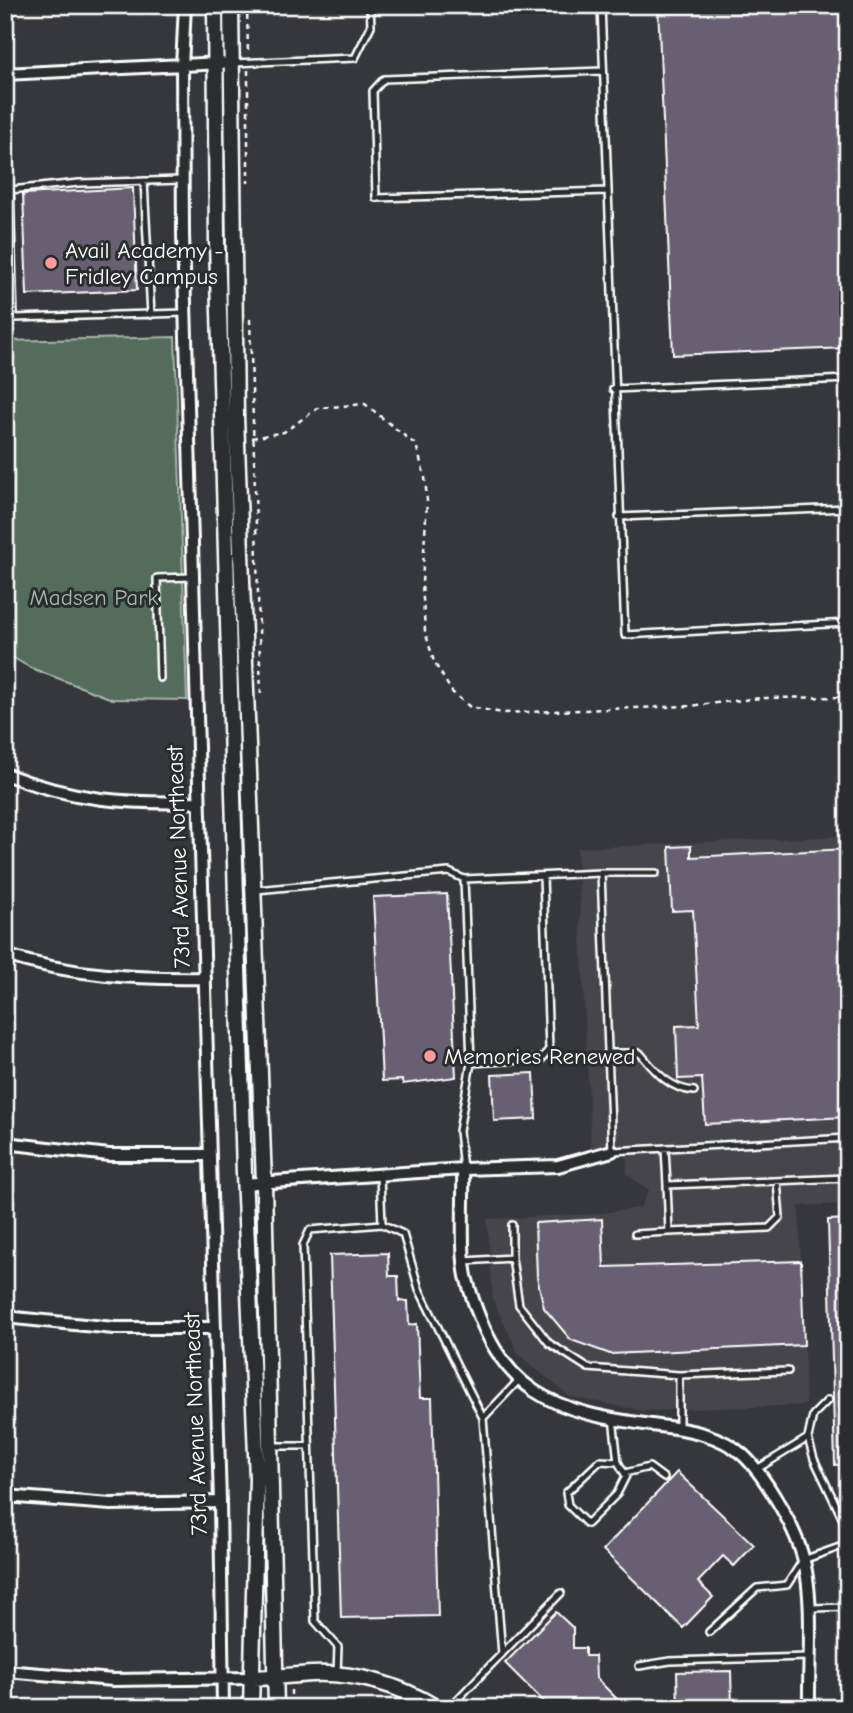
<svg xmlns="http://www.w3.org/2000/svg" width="853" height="1713" viewBox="0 0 853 1713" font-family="'Comic Neue',sans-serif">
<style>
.built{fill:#45444c}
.green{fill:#536c5b;stroke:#a9b6ad;stroke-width:2}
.building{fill:#686172;stroke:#fff;stroke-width:2}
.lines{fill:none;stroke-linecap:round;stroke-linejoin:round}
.lane-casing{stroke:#fff;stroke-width:10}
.street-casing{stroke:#fff;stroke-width:16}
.secondary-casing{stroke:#fff;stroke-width:19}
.path{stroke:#fff;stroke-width:2.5;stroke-dasharray:5 5;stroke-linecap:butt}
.lane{stroke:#2a2d2e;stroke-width:5}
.street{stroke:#2a2d2e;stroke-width:10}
.secondary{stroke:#2a2d2e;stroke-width:14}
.poi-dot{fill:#ff9aa2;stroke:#2a2d2e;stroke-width:2.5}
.labels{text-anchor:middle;stroke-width:6;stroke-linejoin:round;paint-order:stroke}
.poi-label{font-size:23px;fill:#fff;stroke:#2a2d2e;text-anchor:start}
.park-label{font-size:23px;fill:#a9b6ad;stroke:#2a2d2e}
.street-label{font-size:23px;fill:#fff;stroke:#2a2d2e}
</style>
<rect width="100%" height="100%" fill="#36373c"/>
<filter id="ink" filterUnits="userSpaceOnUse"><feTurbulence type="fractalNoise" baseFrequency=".0143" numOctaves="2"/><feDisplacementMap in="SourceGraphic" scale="14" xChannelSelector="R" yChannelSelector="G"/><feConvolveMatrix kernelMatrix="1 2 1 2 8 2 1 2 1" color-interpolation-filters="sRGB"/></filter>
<g filter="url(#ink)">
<!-- built -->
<path class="built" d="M 848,836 L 848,1204 L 799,1206 L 806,1405 L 644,1411 L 570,1397 L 519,1355 L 493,1300 L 487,1219 L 594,1214 L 640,1208 L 649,1190 L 627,1174 L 626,1146 L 591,1147 L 577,848 Z"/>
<!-- green -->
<path class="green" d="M 175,337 L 187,700 L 112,699 L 31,668 L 5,653 L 5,341 Z"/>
<!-- building -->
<path class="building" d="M 658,5 L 848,5 L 848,348 L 673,355 Z
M 133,188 L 137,290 L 27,295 L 23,194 Z
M 691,846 L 691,857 L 848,849 L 848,1117 L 705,1124 L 702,1078 L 678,1079 L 676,1026 L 699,1025 L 693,910 L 672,911 L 669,847 Z
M 447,894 L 456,1077 L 403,1084 L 402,1080 L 382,1081 L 373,897 Z
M 534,1073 L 536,1119 L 494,1121 L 492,1075 Z
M 602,1219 L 604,1267 L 801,1261 L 804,1345 L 610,1354 L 571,1340 L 544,1308 L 537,1277 L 535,1223 Z
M 848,1219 L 848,1464 L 835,1465 L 828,1220 Z
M 388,1253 L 389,1276 L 398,1276 L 399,1301 L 408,1301 L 409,1325 L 417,1324 L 420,1398 L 432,1398 L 438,1616 L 341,1618 L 330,1255 Z
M 677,1472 L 754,1545 L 734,1566 L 723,1556 L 698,1582 L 713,1597 L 683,1628 L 603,1550 Z
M 556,1612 L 573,1628 L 573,1648 L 585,1648 L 585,1656 L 595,1656 L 596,1678 L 626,1708 L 550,1708 L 505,1663 Z
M 731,1671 L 732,1708 L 678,1708 L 677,1672 Z"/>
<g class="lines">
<defs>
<path id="lane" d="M 601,5 L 625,635 L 848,623
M 233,63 L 355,58 L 371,26 L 370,5
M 603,71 L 384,79 L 373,91 L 376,198 L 607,191
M 182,180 L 79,183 L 10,190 L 14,318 L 185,313
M 144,181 L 151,315
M 613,389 L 848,379
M 619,517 L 848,508
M 160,678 L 157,578 L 192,577
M 601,873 L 656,873
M 256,890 L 449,872 L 464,879
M 607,1053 L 640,1053 C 655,1071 669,1089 694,1091
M 471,1063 L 542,1059 L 549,1049 L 543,876
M 665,1148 L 667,1185 L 848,1178
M 463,1169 L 459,1131 L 471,1063 L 464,879 L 601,873 L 612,1151 L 848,1138
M 380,1175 L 382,1224
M 667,1185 L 669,1232 L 769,1228 L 780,1217 L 777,1181
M 512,1225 L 512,1258
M 635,1234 L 669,1232
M 465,1261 L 512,1258 L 519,1305 L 549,1343 L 588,1368 L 679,1375 L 679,1428
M 679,1375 L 788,1371
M 483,1418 L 519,1380
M 613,1418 L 618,1462 L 626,1476 L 617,1494 L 587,1524 L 568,1505 L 566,1493 L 600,1461 L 618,1462
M 808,1438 L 813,1415 L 828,1400
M 272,1446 L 307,1446
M 757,1469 L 808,1438 L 814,1459 L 848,1530
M 625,1473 L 649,1467 L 664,1478
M 811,1608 L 848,1607
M 709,1632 L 757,1588 L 787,1585 L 803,1560 L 848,1544
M 639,1666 L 670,1661 L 808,1657
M 337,1674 L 338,1647 L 315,1621 L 303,1245 L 310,1230 L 382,1224 L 403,1234 L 419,1289 L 483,1418 L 502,1654
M 449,1708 L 561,1593"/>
<path id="street" d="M 185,5 L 182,67 L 183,234 L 220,1502 L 223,1708
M 5,74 L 222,63
M 5,774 C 74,801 126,804 199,802
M 5,955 C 71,976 137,979 205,978
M 5,1143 L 109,1155 L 210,1155
M 463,1169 C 464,1196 460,1256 467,1280 C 499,1394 549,1412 659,1426 C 688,1429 721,1435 743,1455 C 763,1473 790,1520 799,1545 C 816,1588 808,1660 809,1708
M 244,1184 L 463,1169 L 558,1166 L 612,1151
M 5,1317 L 114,1328 L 214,1328
M 5,1496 L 111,1504 L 220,1502
M 5,1671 L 113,1680 L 252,1678"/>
<path id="secondary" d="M 215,5 L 217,242 L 244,1174 L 257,1478 L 251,1708
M 231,5 L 236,416 L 264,1183 L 276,1708
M 252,1678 C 272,1678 292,1675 312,1674 C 355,1672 400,1685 437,1708"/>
</defs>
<!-- lane casing -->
<use href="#lane" class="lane-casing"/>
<!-- street casing -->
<use href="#street" class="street-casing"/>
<!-- secondary casing -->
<use href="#secondary" class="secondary-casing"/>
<!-- path -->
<path class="path" d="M 247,5 L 248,53
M 248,70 L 248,183
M 250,319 L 261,697
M 252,438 L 284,432 L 318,408 L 365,404 L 416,445 L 425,477 L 427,501 L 422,583 L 425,631 L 434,662 L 452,692 L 470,707 L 502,713 L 689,706 L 761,698 L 848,697
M 291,1690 L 291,1708"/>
<!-- lane -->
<use href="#lane" class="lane"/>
<!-- street -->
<use href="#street" class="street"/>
<!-- secondary -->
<use href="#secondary" class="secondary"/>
</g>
</g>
<!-- markers -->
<g class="poi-dot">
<circle cx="51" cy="263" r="7"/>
<circle cx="430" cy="1056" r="7"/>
</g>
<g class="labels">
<!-- poi labels -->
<g class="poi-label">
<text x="65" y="258">Avail Academy -<tspan x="65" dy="26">Fridley Campus</tspan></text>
<text x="444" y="1064">Memories Renewed</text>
</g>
<!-- park labels -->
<g class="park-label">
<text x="94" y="605">Madsen Park</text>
</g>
<!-- street labels -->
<g class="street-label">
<text transform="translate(178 857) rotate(-92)" y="8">73rd Avenue Northeast</text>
<text transform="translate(195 1424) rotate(-92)" y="8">73rd Avenue Northeast</text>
</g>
</g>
<!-- margin -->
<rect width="853" height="1713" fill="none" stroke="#2a2d2e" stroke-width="28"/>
<rect x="14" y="14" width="825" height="1685" fill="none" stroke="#fff" stroke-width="2.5" filter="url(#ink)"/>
</svg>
